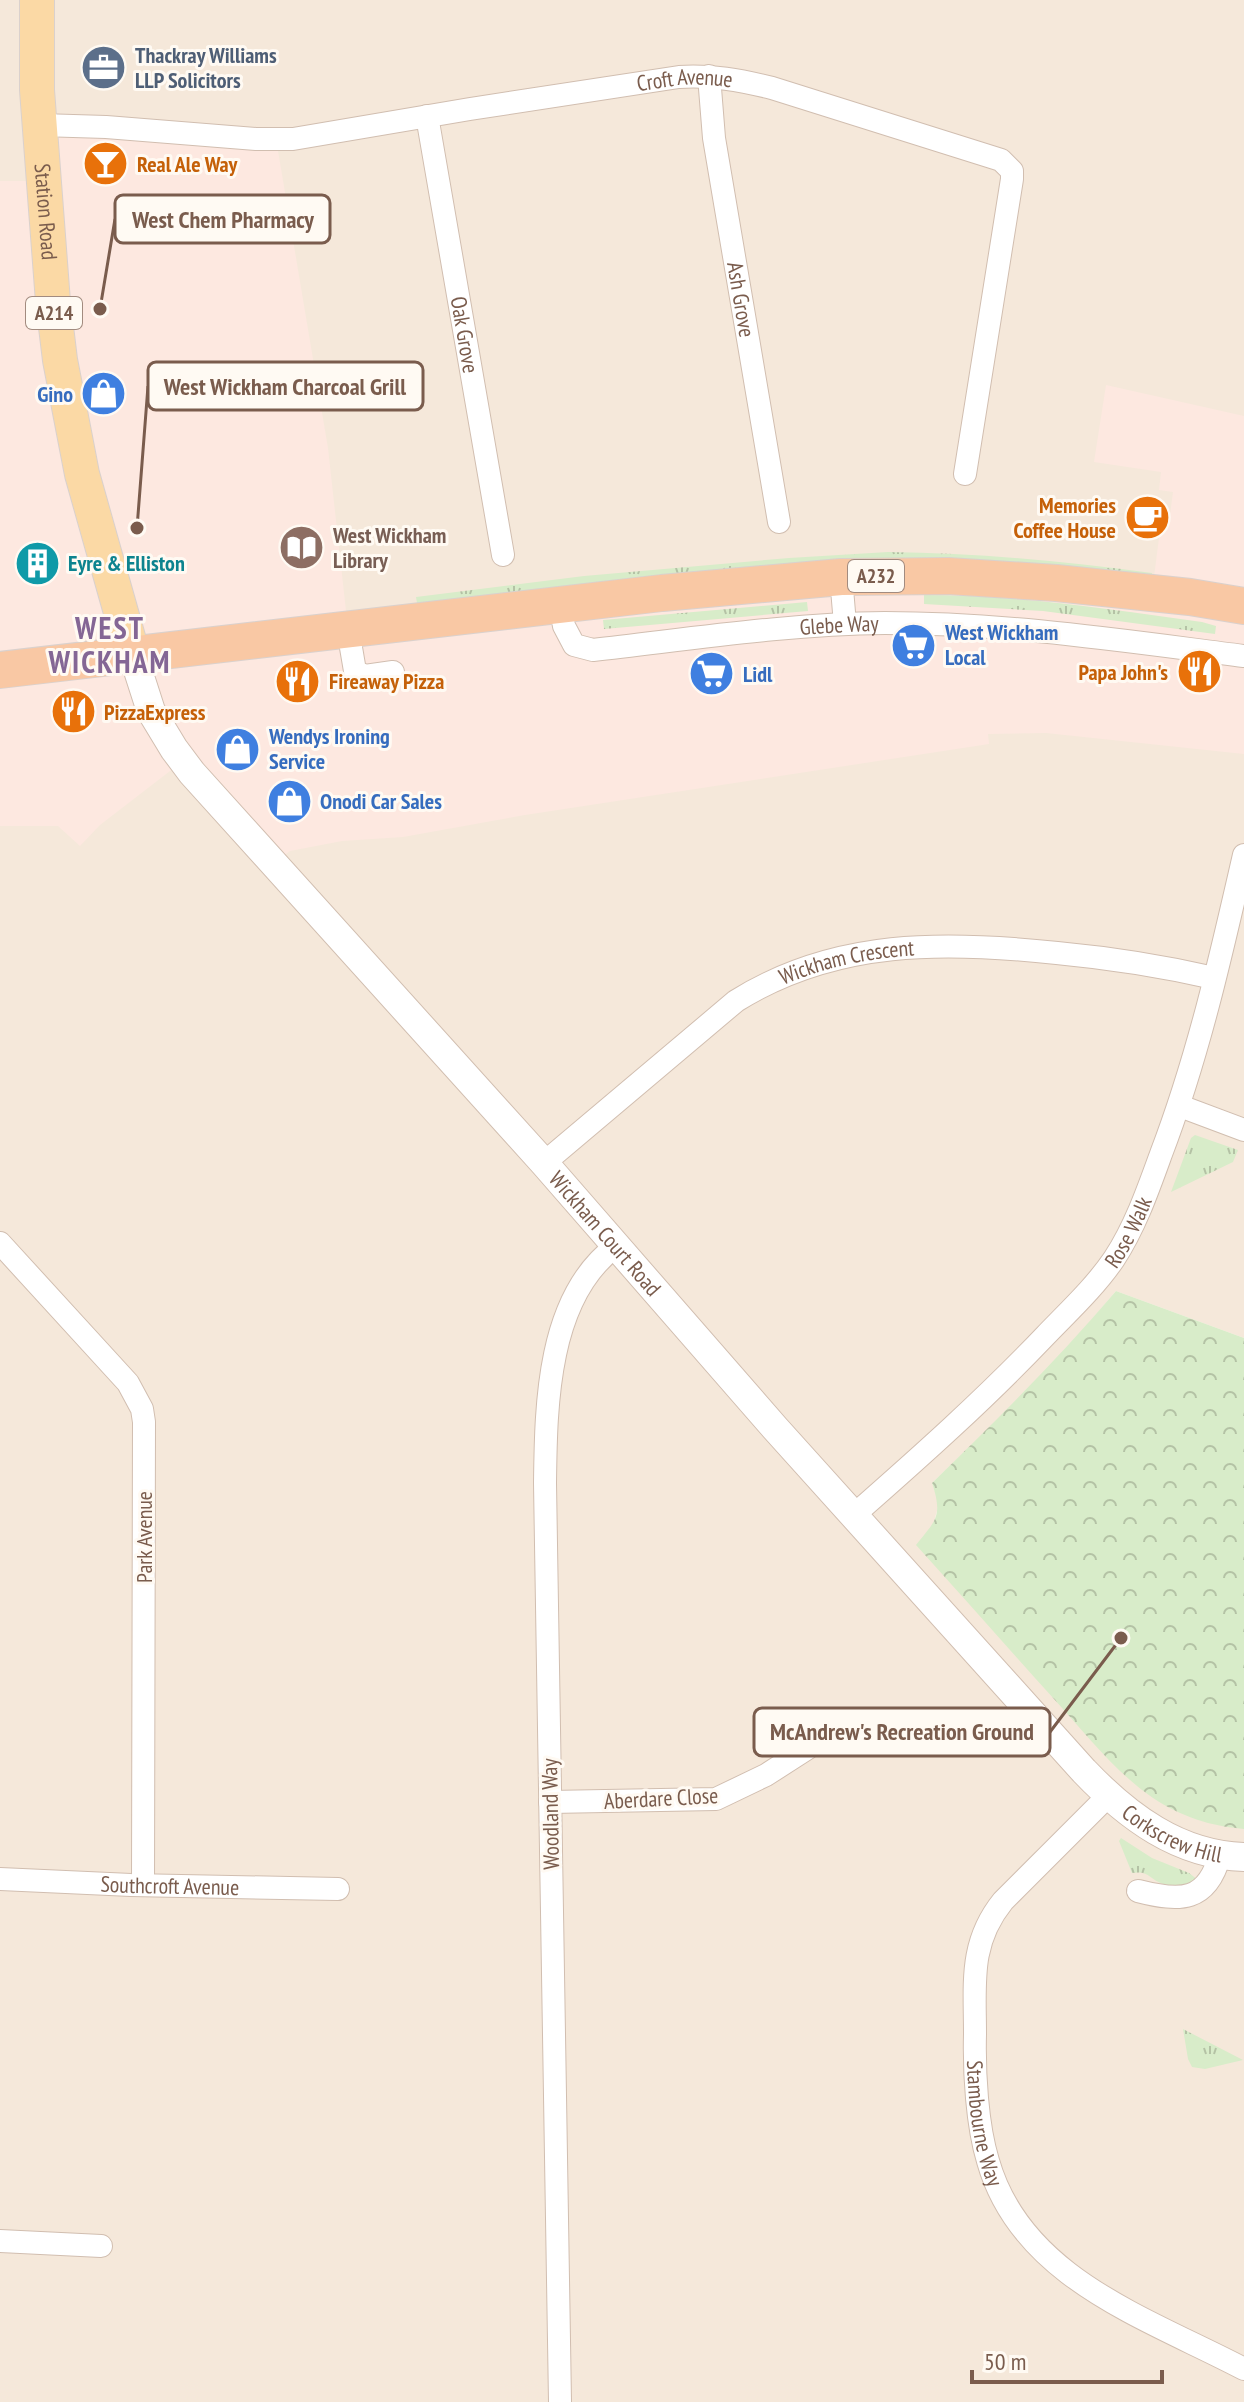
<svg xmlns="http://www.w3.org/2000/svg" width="1244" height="2402" viewBox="0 0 1244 2402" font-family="'PT Sans Narrow',sans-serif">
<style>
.residential{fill:#f5e8da}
.commercial{fill:#fde8e0}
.grass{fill:url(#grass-tufts)}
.park{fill:url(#park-crowns)}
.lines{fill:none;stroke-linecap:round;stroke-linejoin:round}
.minor-casing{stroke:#d1beb0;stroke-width:24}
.tertiary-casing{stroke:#d1beb0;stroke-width:30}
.primary-casing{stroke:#dad1cd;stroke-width:36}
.trunk-casing{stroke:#dad1cd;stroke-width:38}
.minor{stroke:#fff;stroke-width:22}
.tertiary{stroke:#fff;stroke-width:28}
.primary{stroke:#fbd9a5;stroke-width:34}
.trunk{stroke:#f9c8a4;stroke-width:36}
.labels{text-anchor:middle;stroke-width:6;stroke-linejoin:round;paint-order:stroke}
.shield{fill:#fffaf3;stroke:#a28b7f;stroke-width:2}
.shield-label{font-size:20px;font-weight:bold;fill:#7a5c4d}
.service-label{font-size:22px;font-weight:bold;fill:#4e5e75;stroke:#fffaf3;text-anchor:start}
.street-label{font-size:22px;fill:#7a5c4d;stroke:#fffaf3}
.food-label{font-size:22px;font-weight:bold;fill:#c56008;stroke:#fffaf3;text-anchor:start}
.shop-label{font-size:22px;font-weight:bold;fill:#366cbe;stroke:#fffaf3;text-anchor:start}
.education-label{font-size:22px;font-weight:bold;fill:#785e54;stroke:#fffaf3;text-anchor:start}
.culture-label{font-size:22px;font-weight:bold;fill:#0d838f;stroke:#fffaf3;text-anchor:start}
.district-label{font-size:30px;font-weight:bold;letter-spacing:2px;fill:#846695;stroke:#fffaf3}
.leader{fill:none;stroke:#7a5c4d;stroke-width:3}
.callout-dot{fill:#7a5c4d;stroke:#fffaf3;stroke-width:3}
.callout{fill:#fffaf3;stroke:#7a5c4d;stroke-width:3}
.callout-label{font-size:24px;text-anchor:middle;font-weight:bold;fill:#7a5c4d}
</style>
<defs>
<pattern id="grass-tufts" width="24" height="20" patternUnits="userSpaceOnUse" patternTransform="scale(2)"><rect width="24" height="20" fill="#d8ecc9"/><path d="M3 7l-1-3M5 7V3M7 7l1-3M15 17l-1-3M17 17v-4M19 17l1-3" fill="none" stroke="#b4c2a5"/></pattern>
<pattern id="park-crowns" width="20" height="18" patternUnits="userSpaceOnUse" patternTransform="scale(2)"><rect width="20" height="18" fill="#d8ecc9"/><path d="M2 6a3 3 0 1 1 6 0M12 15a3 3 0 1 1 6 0" fill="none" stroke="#b4c2a5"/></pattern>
</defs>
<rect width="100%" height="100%" fill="#fdf6ec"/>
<!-- residential -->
<path class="residential" d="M 0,0 L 1244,0 L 1244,1338 L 1116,1291 L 1069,1346 L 1015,1403 L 932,1483 L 939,1503 L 934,1522 L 1244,1824 L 1244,2402 L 0,2402 Z"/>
<!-- commercial -->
<path class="commercial" d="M 40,125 L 276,139 L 328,448 L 348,629 L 662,593 L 1152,593 L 1161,522 L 1169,522 L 1173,492 L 1159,490 L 1161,472 L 1094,462 L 1106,385 L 1244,416 L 1244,754 L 1046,733 L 988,734 L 989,744 L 525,815 L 403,837 L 342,841 L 290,851 L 273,864 L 183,761 L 100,825 L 80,846 L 58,826 L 0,826 L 0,181 L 44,181 Z"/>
<!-- grass -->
<path class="grass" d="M 888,552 C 978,553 1062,561 1152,573 L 1152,578 L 682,575 L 417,603 L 416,597 L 584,576 L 789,558 Z
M 924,595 C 1018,595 1109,609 1202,622 L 1216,626 L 1215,634 L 1043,611 L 924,604 Z
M 807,602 L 808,611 L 604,629 L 603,620 Z
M 1195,1135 L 1238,1150 L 1233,1162 L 1171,1192 L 1191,1138 Z
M 1121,1838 L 1152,1858 L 1189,1873 L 1198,1880 C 1187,1884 1175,1888 1163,1884 C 1149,1879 1149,1870 1132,1873 L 1119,1841 Z
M 1183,2029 L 1243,2060 L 1205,2069 L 1192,2067 L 1188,2059 Z"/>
<!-- park -->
<path class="park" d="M 1116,1291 L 1244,1338 L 1244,1829 C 1210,1826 1182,1817 1153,1798 C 1115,1772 1085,1733 1054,1699 C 1008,1648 962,1596 916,1545 C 936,1520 943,1516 932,1483 C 996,1421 1058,1359 1116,1291 Z"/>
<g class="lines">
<defs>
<g id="minor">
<path id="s1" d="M 709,76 L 714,138 L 779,522"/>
<path id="s2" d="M 427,116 L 503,555"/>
<path id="s3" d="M 40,125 L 106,127 L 256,139 L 293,139 L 470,109 L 679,77 C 712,75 740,80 772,88 L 1001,160 L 1012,171 L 1012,179 L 965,474"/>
<path d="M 841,577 L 845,624"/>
<path id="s4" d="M 560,605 L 564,626 L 574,645 L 593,650 C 691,639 787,624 885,623 C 1006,623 1125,641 1244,656"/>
<path d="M 348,630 L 355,671 L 365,676 L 393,672"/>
<path d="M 1180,1106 L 1244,1130"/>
<path id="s5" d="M 544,1163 L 736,1001 C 835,939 945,941 1057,953 C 1110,958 1162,966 1214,978"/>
<path d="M 0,1243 L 128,1383 L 142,1409 L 144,1422 L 143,1885"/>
<path id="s6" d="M 854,1515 C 920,1457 984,1400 1045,1336 C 1068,1312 1095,1287 1114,1259 C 1135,1227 1148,1190 1161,1154 C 1198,1057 1221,956 1244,855"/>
<path id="s7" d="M 1108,1796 L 1003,1901 C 969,1943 975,1983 975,2034 C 974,2072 977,2125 988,2161 C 1021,2278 1147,2318 1244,2369"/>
<path d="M 550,1802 L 716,1799 L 766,1775 L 808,1748"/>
<path id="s8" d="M 0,1879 L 131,1885 L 338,1889"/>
<path d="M 1138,1891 C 1181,1902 1207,1902 1220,1855"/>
<path d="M 0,2241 L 101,2246"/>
<path d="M 560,2402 L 545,1483 C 546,1405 547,1297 616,1246"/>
</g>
<g id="tertiary">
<path id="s9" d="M 133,655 L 151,711 L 174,749 L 192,773 L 544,1163 L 775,1428 L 1084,1771 C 1127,1816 1178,1855 1244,1857"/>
</g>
<g id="primary">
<path id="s10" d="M 37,0 L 37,90 L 53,302 L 60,360 L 82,474 L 133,655"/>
</g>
<path id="trunk" d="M 0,670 L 662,593 L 841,577 L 948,576 L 1056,583 L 1190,597 L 1244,606"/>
</defs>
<!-- minor casing -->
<use href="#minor" class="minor-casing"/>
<!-- tertiary casing -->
<use href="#tertiary" class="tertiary-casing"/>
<!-- primary casing -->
<use href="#primary" class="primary-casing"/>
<!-- trunk casing -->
<use href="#trunk" class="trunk-casing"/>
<!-- minor -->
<use href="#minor" class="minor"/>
<!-- tertiary -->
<use href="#tertiary" class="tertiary"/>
<!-- primary -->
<use href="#primary" class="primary"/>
<!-- trunk -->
<use href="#trunk" class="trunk"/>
</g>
<!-- icons -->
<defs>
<symbol id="office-disc" viewBox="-11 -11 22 22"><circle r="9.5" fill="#5c6f8a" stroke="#fffaf3"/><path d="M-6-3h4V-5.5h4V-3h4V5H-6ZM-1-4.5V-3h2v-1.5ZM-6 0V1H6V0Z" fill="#fff"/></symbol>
<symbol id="bar-disc" viewBox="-11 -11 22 22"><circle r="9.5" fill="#e8710a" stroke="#fffaf3"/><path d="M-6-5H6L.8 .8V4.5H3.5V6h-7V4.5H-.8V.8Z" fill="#fff"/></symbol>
<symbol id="shop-disc" viewBox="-11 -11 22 22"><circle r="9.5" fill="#3f7fe0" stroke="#fffaf3"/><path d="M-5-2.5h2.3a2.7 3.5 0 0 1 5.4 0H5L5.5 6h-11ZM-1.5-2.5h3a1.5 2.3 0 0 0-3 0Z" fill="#fff"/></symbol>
<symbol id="cafe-disc" viewBox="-11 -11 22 22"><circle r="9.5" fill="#e8710a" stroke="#fffaf3"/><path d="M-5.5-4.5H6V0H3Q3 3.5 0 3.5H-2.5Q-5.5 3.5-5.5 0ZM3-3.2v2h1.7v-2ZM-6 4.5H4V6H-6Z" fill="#fff"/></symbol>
<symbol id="library-disc" viewBox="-11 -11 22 22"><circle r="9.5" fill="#8d6e63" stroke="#fffaf3"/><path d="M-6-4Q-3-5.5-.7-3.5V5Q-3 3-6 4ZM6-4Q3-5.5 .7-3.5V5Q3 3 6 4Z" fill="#fff"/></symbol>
<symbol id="building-disc" viewBox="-11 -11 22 22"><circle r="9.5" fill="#0f9aa8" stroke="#fffaf3"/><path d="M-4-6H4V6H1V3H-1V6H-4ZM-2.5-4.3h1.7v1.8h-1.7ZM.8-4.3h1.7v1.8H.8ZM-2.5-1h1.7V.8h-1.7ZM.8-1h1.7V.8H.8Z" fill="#fff"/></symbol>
<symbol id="supermarket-disc" viewBox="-11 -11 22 22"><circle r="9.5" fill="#3f7fe0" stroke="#fffaf3"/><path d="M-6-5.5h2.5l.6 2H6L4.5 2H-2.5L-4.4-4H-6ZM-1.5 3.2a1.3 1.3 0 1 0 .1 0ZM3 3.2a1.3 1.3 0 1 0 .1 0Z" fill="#fff"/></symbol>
<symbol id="restaurant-disc" viewBox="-11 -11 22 22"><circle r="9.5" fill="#e8710a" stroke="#fffaf3"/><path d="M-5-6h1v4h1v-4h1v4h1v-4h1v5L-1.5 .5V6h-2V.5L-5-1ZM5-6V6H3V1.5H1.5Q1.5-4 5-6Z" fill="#fff"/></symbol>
</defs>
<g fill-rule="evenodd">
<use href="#office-disc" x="78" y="42" width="51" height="51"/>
<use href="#bar-disc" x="80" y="138" width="51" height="51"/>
<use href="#shop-disc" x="78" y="368" width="51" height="51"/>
<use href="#cafe-disc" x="1122" y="492" width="51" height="51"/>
<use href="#library-disc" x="276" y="522" width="51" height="51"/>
<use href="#building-disc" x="12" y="538" width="51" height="51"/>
<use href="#supermarket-disc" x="888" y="620" width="51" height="51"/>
<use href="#restaurant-disc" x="1174" y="646" width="51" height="51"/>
<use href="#supermarket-disc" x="686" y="648" width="51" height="51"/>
<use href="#restaurant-disc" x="272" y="656" width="51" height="51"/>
<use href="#restaurant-disc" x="48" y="686" width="51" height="51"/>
<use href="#shop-disc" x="212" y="724" width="51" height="51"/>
<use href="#shop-disc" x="264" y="776" width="51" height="51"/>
</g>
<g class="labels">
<!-- shield labels -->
<g class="shield">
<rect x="26" y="297" width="56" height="32" rx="6"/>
<rect x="848" y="560" width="56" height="32" rx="6"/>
</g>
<g class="shield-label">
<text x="54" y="320">A214</text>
<text x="876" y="583">A232</text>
</g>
<!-- service labels -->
<g class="service-label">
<text x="135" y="63">Thackray Williams<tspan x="135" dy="25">LLP Solicitors</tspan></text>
</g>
<!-- street labels -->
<g class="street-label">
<text dy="8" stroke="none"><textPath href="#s3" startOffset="650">Croft Avenue</textPath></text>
<text dy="8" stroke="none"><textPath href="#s10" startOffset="212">Station Road</textPath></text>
<text dy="8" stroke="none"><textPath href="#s1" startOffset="226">Ash Grove</textPath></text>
<text dy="8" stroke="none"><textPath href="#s2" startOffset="222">Oak Grove</textPath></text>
<text dy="8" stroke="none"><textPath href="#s4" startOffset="310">Glebe Way</textPath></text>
<text dy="8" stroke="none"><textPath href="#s5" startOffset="370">Wickham Crescent</textPath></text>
<text dy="8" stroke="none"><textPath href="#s6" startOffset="396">Rose Walk</textPath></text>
<text dy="8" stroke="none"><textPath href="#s9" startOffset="752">Wickham Court Road</textPath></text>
<text transform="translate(144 1537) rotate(-90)" y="8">Park Avenue</text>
<text transform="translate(661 1798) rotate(-3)" y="8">Aberdare Close</text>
<text transform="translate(550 1814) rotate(-91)" y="8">Woodland Way</text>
<text dy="8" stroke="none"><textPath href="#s9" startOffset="1582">Corkscrew Hill</textPath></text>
<text dy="8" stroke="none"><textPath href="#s8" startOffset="170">Southcroft Avenue</textPath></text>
<text dy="8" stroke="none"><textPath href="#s7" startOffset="378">Stambourne Way</textPath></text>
</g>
<!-- food labels -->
<g class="food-label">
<text x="137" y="172">Real Ale Way</text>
<text x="1116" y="513" text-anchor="end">Memories<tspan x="1116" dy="25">Coffee House</tspan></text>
<text x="1168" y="680" text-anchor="end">Papa John's</text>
<text x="329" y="689">Fireaway Pizza</text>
<text x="104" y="720">PizzaExpress</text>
</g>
<!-- shop labels -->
<g class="shop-label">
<text x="73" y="402" text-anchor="end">Gino</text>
<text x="945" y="640">West Wickham<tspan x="945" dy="25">Local</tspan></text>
<text x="743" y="682">Lidl</text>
<text x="269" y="744">Wendys Ironing<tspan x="269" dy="25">Service</tspan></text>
<text x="320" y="809">Onodi Car Sales</text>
</g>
<!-- education labels -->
<g class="education-label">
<text x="333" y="543">West Wickham<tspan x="333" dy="25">Library</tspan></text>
</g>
<!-- culture labels -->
<g class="culture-label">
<text x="68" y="571">Eyre &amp; Elliston</text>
</g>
<!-- district labels -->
<g class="district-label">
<text x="110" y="639">WEST<tspan x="110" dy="34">WICKHAM</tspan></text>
</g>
</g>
<!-- callouts -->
<path class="leader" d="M100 309L115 219M137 528L148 386M1121 1638L1050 1732"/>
<g class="callout-dot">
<circle cx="100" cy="309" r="8"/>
<circle cx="137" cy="528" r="8"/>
<circle cx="1121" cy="1638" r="8"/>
</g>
<g class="callout">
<rect x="115" y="195" width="215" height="48" rx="8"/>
<rect x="148" y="362" width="275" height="48" rx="8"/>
<rect x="754" y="1708" width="296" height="48" rx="8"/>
</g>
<g class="callout-label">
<text x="223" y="228">West Chem Pharmacy</text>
<text x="285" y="395">West Wickham Charcoal Grill</text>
<text x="902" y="1740">McAndrew's Recreation Ground</text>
</g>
<!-- scale -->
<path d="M972 2370v12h190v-12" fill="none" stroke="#7a5c4d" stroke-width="4"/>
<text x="984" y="2370" font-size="24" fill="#7a5c4d" stroke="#fffaf3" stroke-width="6" paint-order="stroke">50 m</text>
</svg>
